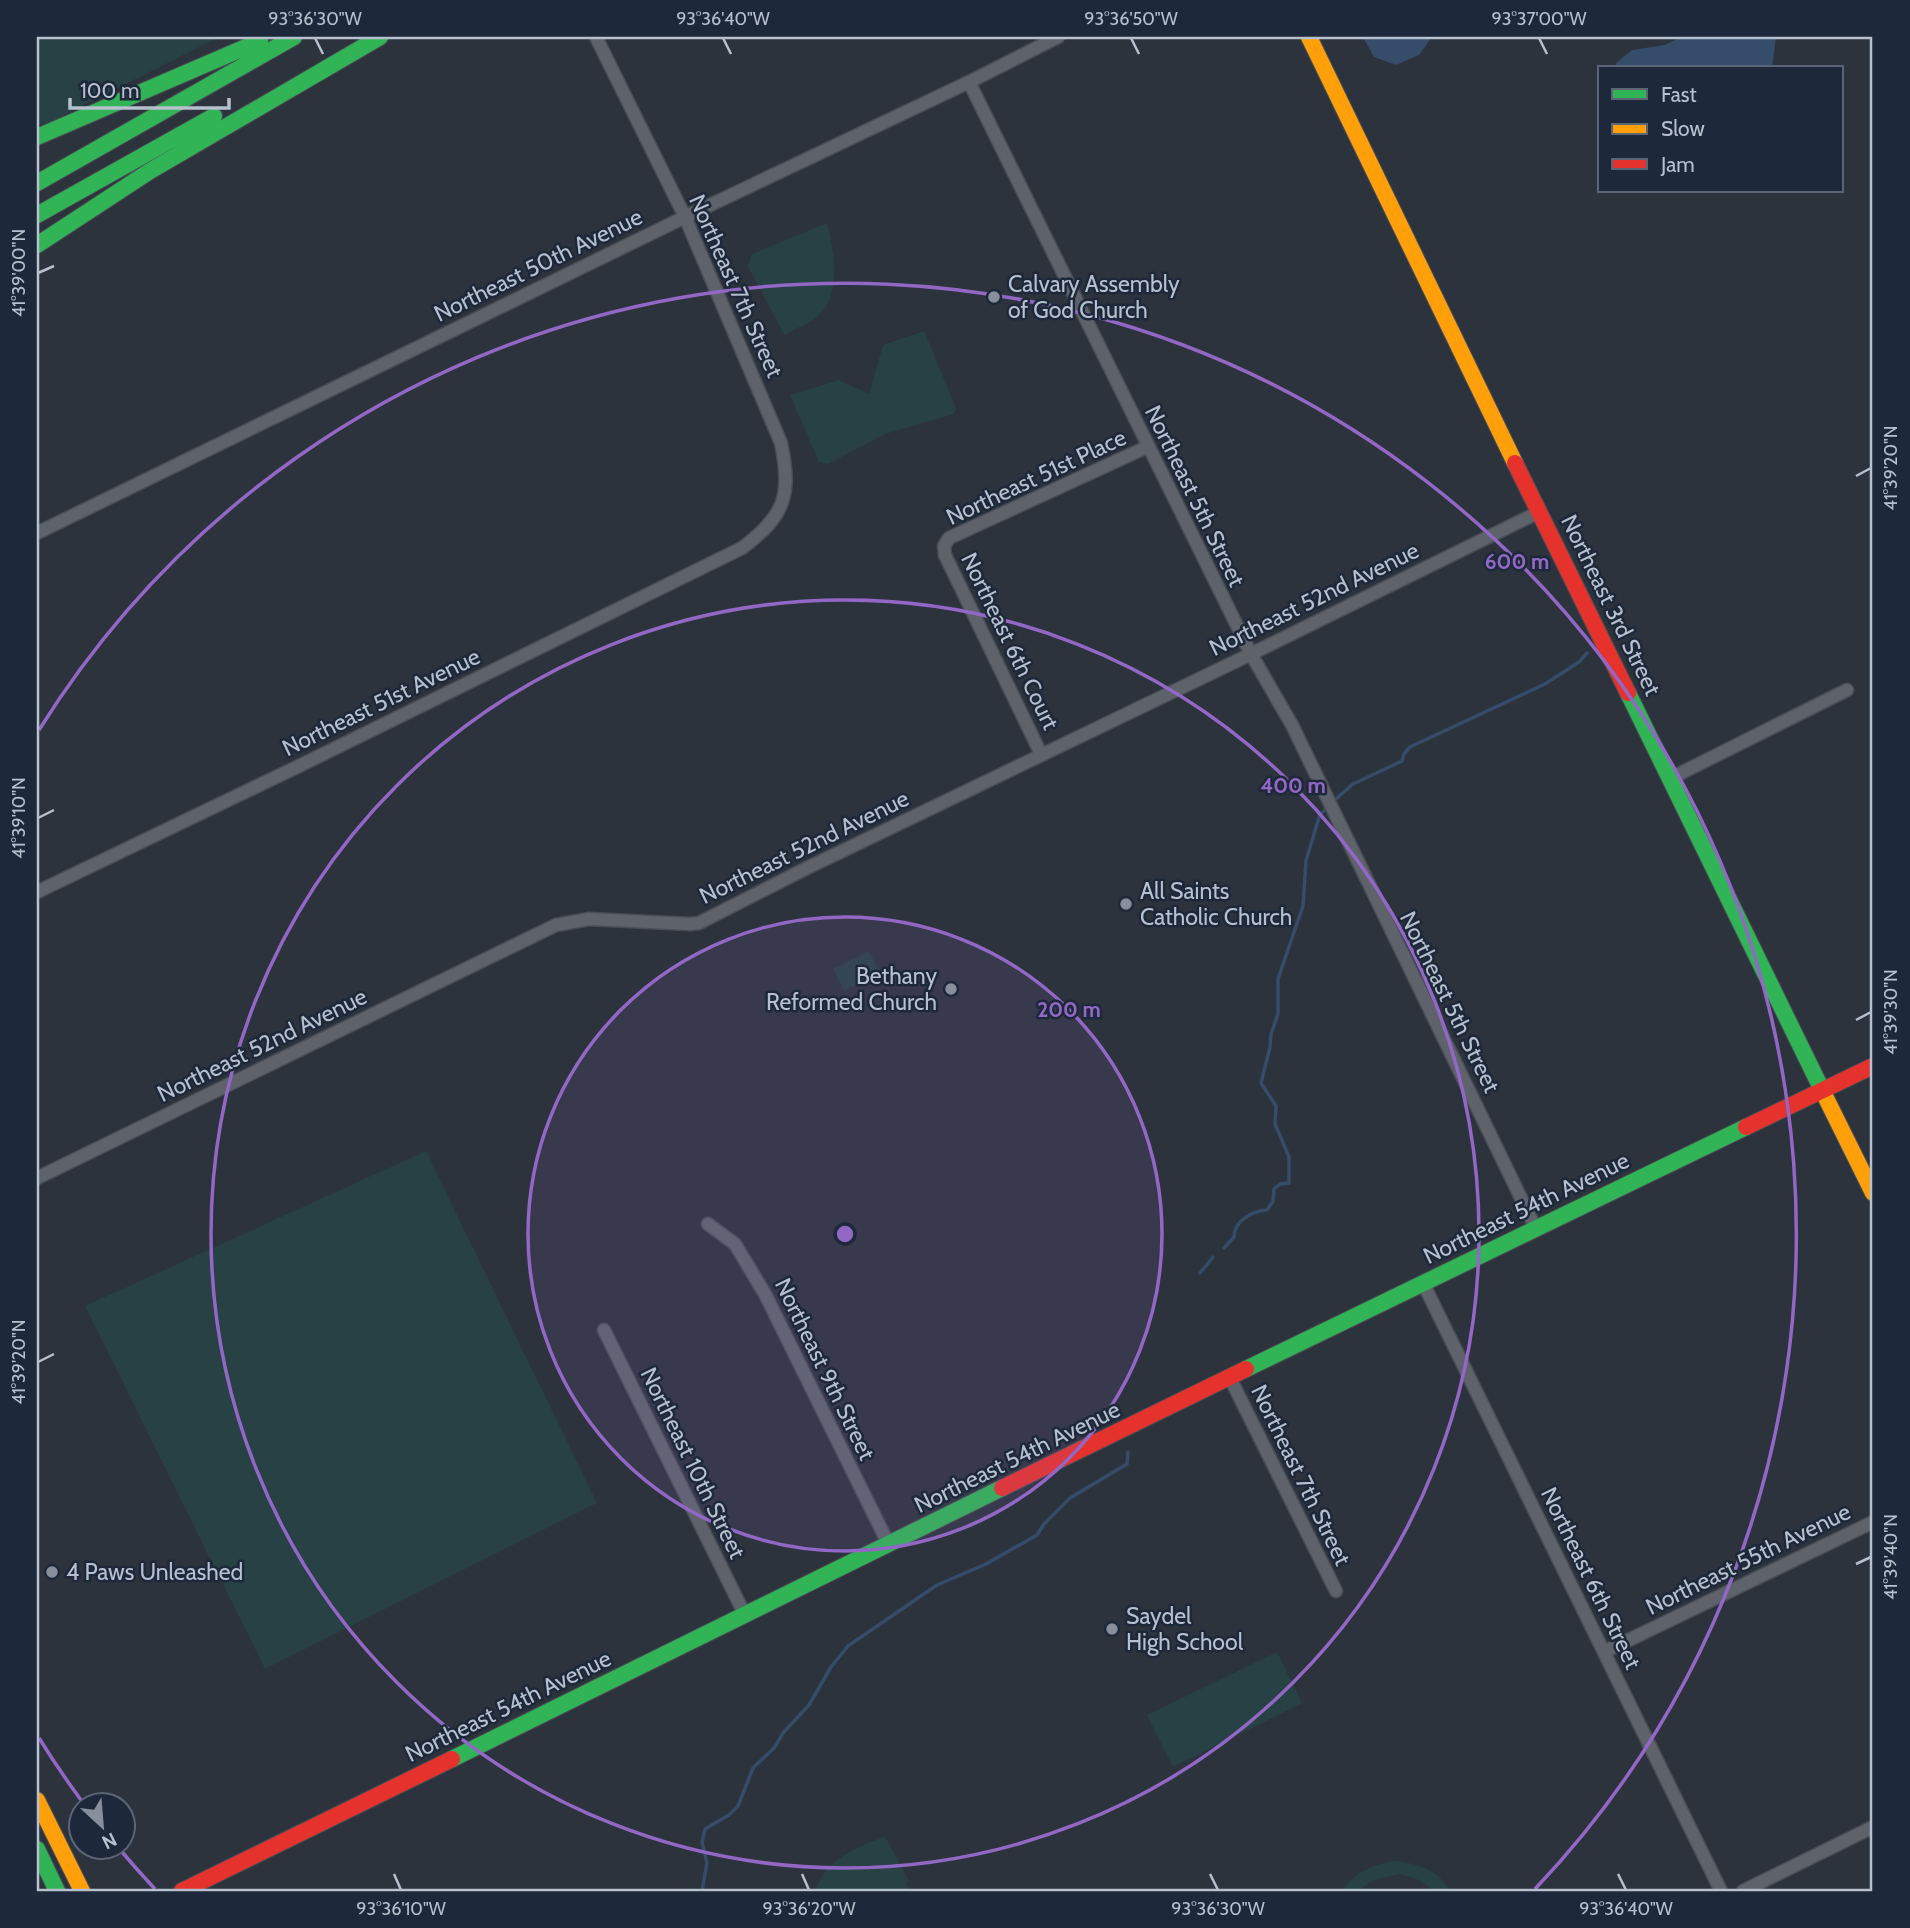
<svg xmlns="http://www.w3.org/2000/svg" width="1910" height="1928" viewBox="0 0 1910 1928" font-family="Cabin,sans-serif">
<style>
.green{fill:#274145}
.water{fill:#354c6a}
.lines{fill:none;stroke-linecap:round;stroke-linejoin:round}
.stream{stroke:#354c6a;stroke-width:3.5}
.street-casing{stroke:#494e56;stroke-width:15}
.fast-casing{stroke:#494e56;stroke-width:18}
.slow-casing{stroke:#494e56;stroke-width:18}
.jam-casing{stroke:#494e56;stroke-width:18}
.street{stroke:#5d626b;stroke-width:12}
.fast{stroke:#30b455;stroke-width:16}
.slow{stroke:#ff9f0a;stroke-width:16}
.jam{stroke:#e5322d;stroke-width:16}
.ticks{fill:none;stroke:#b7c0ce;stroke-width:2.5}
.ring{fill:none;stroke:#9367c5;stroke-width:3.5}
.poi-dot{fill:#868f9b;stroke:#1d293a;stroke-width:2.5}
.labels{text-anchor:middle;stroke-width:5;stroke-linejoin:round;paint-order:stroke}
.street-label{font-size:23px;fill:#b7c0ce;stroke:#1d293a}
.poi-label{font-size:23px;fill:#b7c0ce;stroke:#1d293a;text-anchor:start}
.centre{fill:#9367c5;stroke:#1d293a;stroke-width:3.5}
.ring-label{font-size:21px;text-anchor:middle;font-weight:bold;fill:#9367c5;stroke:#1d293a;stroke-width:5;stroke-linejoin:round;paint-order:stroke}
.neatline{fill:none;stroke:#b7c0ce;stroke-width:2.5}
.ticks-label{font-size:18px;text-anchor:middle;fill:#b7c0ce}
</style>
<rect width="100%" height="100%" fill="#2c333d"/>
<!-- green -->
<path class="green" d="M 37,37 L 219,37 L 46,124 L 37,125 Z
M 827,223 C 834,249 842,297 817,317 C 808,324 794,329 784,335 L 748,266 L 752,254 Z
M 924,331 L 956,408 L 954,414 L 885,434 L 828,464 L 819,462 L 790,395 L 839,380 L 869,394 L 883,345 Z
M 869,951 L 880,973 L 844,991 L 833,969 Z
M 426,1151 L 597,1503 L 265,1669 L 85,1306 Z
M 1277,1652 L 1302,1703 L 1173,1767 L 1147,1715 Z
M 885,1836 L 909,1881 L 906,1883 L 911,1891 L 815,1891 C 826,1858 856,1849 885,1836 Z
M 1397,1861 C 1420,1864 1438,1871 1451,1891 L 1434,1891 L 1419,1880 L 1399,1874 L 1374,1880 L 1358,1891 L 1342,1891 C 1356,1871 1373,1864 1397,1861 Z"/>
<!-- water -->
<path class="water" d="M 1363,37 L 1432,37 L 1419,55 L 1396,65 L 1374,57 Z
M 1681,37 L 1776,37 L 1772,68 L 1615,68 L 1616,63 L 1632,50 L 1665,45 Z"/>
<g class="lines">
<!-- stream -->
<path class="stream" d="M 1337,798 L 1353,784 L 1402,761 L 1404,754 L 1410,747 L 1545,684 L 1579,662 L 1587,653
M 1224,1248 L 1234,1237 C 1234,1221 1252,1211 1267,1210 L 1273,1201 L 1274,1189 L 1280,1184 L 1289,1183 L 1289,1157 L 1275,1124 L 1276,1106 L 1261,1083 L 1270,1047 L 1271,1034 L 1278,1014 L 1278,979 L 1303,906 L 1306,861 L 1320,814 L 1325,810
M 1200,1273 L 1213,1257
M 702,1891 L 707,1863 L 702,1842 L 705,1829 L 729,1815 L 738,1806 L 753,1768 L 775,1747 L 783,1733 L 809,1705 L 831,1667 L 848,1646 L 937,1585 L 986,1564 L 1037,1535 L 1044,1524 L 1070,1498 L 1127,1464 L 1128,1452"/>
<defs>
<path id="street" d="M 969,82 L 1251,654 L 1292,725 L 1535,1227
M 37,533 L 685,217 L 969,82 L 1058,37
M 1041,754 L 945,555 L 944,546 L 949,538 L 1147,447
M 1671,778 L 1847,690
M 37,892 L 299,766 L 742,548 C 785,516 792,495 781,443 L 685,217 L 596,37
M 37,1178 L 556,925 L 589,919 L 690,924 L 699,923 L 805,869 L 1251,654 L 1539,512
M 708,1224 L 735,1244 L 765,1294 L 889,1545
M 1423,1283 L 1721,1891
M 604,1330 L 745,1615
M 1230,1378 L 1336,1591
M 1604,1652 L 1873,1522
M 1743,1891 L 1873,1827"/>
<path id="fast" d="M 37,137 L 260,41
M 37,183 L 294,37
M 37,215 L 214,116
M 37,245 L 150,171 L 380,37
M 1628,693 L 1823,1092
M 1246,1369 L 1746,1127
M 452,1759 L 1002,1488
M 37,1849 L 57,1891"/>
<path id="slow" d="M 1309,37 L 1515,463
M 1823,1092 L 1873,1193
M 37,1800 L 82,1891"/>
<path id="jam" d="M 1515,463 L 1628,693
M 1746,1127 L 1873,1066
M 1002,1488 L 1246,1369
M 182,1891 L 452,1759"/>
</defs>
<!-- street casing -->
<use href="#street" class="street-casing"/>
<!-- fast casing -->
<use href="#fast" class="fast-casing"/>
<!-- slow casing -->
<use href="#slow" class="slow-casing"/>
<!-- jam casing -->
<use href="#jam" class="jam-casing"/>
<!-- street -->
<use href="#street" class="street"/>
<!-- fast -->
<use href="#fast" class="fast"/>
<!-- slow -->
<use href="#slow" class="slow"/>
<!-- jam -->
<use href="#jam" class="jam"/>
</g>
<!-- ticks -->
<path class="ticks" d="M 315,38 L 323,54M 723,38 L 731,54M 1131,38 L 1139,54M 1539,38 L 1547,54M 38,273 L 54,266M 1856,476 L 1871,468M 38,818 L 54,810M 1856,1020 L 1871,1012M 38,1362 L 54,1354M 1856,1564 L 1871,1557M 394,1874 L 401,1890M 802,1874 L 809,1890M 1210,1874 L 1218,1890M 1618,1874 L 1626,1890"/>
<!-- distance rings -->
<circle cx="845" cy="1234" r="317" fill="#9367c5" fill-opacity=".12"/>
<g class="ring">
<circle cx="845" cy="1234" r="317"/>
<circle cx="845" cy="1234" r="634"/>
<path d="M155 1889A951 951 0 0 1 122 1852M81 1800A951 951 0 0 1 39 1738M39 730A951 951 0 1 1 1535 1889"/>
</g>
<!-- markers -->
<g class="poi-dot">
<circle cx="994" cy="297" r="7"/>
<circle cx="1126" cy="904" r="7"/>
<circle cx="951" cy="989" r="7"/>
<circle cx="52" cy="1572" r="7"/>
<circle cx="1112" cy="1629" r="7"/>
</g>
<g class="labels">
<!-- street labels -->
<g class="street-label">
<text transform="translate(538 265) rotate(-26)" y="8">Northeast 50th Avenue</text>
<text transform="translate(736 286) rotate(66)" y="8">Northeast 7th Street</text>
<text transform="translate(1036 477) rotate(-25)" y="8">Northeast 51st Place</text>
<text transform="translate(1195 496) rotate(64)" y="8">Northeast 5th Street</text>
<text transform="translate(1314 599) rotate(-26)" y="8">Northeast 52nd Avenue</text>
<text transform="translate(1611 605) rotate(64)" y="8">Northeast 3rd Street</text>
<text transform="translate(1010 641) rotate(64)" y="8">Northeast 6th Court</text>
<text transform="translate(381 702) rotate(-26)" y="8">Northeast 51st Avenue</text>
<text transform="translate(804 847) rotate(-26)" y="8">Northeast 52nd Avenue</text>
<text transform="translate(1450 1002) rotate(64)" y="8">Northeast 5th Street</text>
<text transform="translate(262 1045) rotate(-26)" y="8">Northeast 52nd Avenue</text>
<text transform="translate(1526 1208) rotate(-26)" y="8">Northeast 54th Avenue</text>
<text transform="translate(825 1369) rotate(64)" y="8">Northeast 9th Street</text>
<text transform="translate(1017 1457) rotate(-26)" y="8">Northeast 54th Avenue</text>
<text transform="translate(693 1463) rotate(64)" y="8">Northeast 10th Street</text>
<text transform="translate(1301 1475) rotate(64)" y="8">Northeast 7th Street</text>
<text transform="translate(1748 1559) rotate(-26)" y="8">Northeast 55th Avenue</text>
<text transform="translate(1591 1578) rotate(64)" y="8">Northeast 6th Street</text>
<text transform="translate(508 1706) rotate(-26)" y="8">Northeast 54th Avenue</text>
</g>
<!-- poi labels -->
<g class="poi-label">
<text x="1008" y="292">Calvary Assembly<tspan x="1008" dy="26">of God Church</tspan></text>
<text x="1140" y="899">All Saints<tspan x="1140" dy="26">Catholic Church</tspan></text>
<text x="937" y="984" text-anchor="end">Bethany<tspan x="937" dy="26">Reformed Church</tspan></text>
<text x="66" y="1580">4 Paws Unleashed</text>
<text x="1126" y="1624">Saydel<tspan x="1126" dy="26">High School</tspan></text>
</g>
</g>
<circle cx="845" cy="1234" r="10" class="centre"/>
<g class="ring-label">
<text x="1517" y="569">600 m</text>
<text x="1293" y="793">400 m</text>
<text x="1069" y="1017">200 m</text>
</g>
<!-- border -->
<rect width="1910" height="1928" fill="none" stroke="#1d293a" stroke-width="77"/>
<!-- legend -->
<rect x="1598" y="66" width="245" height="126" fill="#1d293a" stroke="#5b6575" stroke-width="2"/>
<rect x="1612" y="89" width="35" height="10" fill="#30b455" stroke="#5b6575" stroke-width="2"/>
<text x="1661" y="102" font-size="21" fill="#b7c0ce">Fast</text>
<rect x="1612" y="124" width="35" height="10" fill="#ff9f0a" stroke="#5b6575" stroke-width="2"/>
<text x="1661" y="136" font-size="21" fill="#b7c0ce">Slow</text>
<rect x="1612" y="159" width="35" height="10" fill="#e5322d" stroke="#5b6575" stroke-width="2"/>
<text x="1661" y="172" font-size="21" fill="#b7c0ce">Jam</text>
<!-- north arrow -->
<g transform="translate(102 1826) rotate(154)"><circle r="33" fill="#1d293a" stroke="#5b6575" stroke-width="2"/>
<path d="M0-5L12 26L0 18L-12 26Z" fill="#868f9b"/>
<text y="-10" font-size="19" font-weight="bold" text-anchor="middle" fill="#b7c0ce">N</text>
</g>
<!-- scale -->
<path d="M70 98v10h159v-10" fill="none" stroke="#b7c0ce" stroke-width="3.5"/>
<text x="80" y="98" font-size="21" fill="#b7c0ce" stroke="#1d293a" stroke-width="5" paint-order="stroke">100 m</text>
<rect x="38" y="38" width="1833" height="1852" class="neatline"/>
<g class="ticks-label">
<text x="315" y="25">93°36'30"W</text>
<text x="723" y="25">93°36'40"W</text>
<text x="1131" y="25">93°36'50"W</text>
<text x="1539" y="25">93°37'00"W</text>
<text transform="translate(19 273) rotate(-90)" y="6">41°39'00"N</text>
<text transform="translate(1891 468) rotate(-90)" y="6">41°39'20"N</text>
<text transform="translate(19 818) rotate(-90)" y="6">41°39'10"N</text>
<text transform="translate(1891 1012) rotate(-90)" y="6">41°39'30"N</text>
<text transform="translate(19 1362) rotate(-90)" y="6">41°39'20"N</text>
<text transform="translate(1891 1557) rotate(-90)" y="6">41°39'40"N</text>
<text x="401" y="1915">93°36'10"W</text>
<text x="809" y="1915">93°36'20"W</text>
<text x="1218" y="1915">93°36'30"W</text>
<text x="1626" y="1915">93°36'40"W</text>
</g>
</svg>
